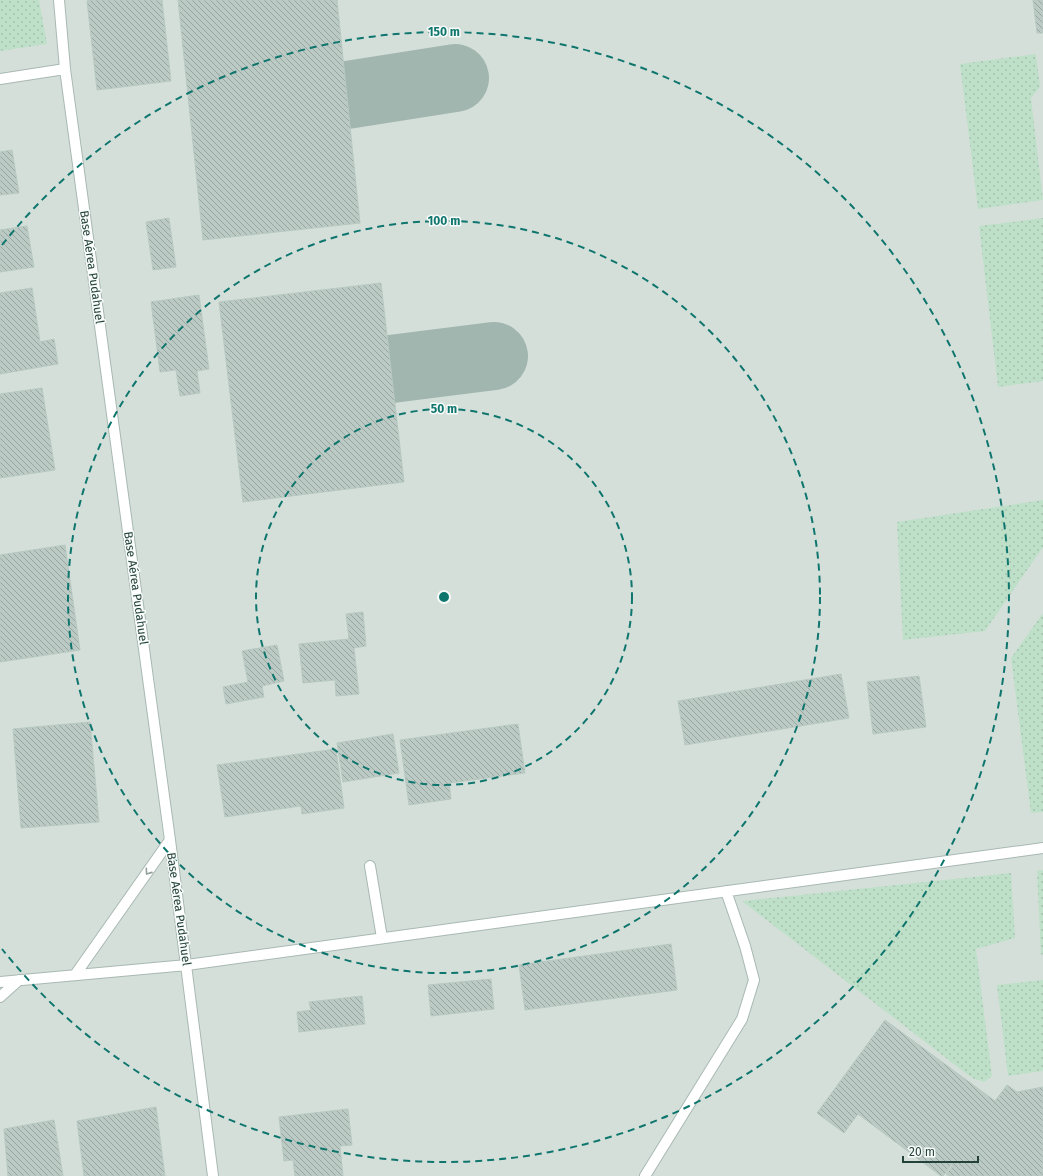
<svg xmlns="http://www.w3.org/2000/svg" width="1043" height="1176" viewBox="0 0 1043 1176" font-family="'Fira Sans',sans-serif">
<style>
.built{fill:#d4dfda}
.grass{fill:url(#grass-dots)}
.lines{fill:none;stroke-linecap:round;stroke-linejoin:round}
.taxiway{stroke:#a2b6b0;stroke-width:68}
.building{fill:url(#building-back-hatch);stroke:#b8c9c2}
.service-casing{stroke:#a8b8b2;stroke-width:12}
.service{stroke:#fff;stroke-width:10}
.oneway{stroke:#92a09c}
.ring{fill:none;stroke:#0f766e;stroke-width:2;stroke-dasharray:7 5}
.labels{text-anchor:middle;stroke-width:3;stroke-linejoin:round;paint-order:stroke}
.street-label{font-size:12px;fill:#24423a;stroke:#f7fbf9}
.centre{fill:#0f766e;stroke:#f7fbf9;stroke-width:2}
.ring-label{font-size:12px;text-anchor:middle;font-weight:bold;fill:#0f766e;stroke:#f7fbf9;stroke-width:3;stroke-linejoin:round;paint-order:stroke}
</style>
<defs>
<pattern id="grass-dots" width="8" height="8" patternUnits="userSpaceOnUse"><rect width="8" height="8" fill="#bfe0c8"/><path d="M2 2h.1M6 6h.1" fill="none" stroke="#a4c1ad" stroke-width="1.8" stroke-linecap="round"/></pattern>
<pattern id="building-back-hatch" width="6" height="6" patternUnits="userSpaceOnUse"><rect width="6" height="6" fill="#bbcac4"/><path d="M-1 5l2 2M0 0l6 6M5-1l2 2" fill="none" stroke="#98a6a0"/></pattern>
</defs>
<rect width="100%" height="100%" fill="#e6efeb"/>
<!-- built -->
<path class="built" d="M 0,0 L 1043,0 L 1043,1176 L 0,1176 Z"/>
<!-- grass -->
<path class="grass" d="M 0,0 L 39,0 L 47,44 L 0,51 Z
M 1036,54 L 1040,87 L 1031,98 L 1043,200 L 978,209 L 960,64 Z
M 1043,218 L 1043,381 L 998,387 L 979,226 Z
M 1043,500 L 1043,547 L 985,631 L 903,640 L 897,522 Z
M 1043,613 L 1043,812 L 1031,813 L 1011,658 Z
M 1043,870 L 1043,954 L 1041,955 L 1037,871 Z
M 1011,873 L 1015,938 L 976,949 L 992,1076 L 984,1082 L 972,1078 L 742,901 Z
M 1043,980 L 1043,1071 L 1008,1076 L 997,985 Z"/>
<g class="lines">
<!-- taxiway -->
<path class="taxiway" d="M 347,95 L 455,78
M 391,369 L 494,356"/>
</g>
<!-- building -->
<path class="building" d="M 92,0 L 162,0 L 171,81 L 97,90 L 87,1 Z
M 178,0 L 337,0 L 360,223 L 203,240 Z
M 1033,0 L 1043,0 L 1043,33 L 1037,33 Z
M 12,150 L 19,193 L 0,195 L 0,152 Z
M 169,218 L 176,267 L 153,270 L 146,222 Z
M 27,226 L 34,267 L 0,272 L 0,230 Z
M 381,283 L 404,482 L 243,502 L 219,302 Z
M 32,288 L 40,342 L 54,339 L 58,364 L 0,374 L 0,293 Z
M 199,295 L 209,369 L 197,371 L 200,393 L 180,396 L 176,370 L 160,372 L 151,302 Z
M 42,388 L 55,470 L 0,478 L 0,394 Z
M 65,545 L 80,650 L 0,662 L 0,555 Z
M 363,612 L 366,646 L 354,648 L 359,694 L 336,696 L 335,680 L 303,683 L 299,644 L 349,639 L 346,614 Z
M 277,645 L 284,681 L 262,686 L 264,697 L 226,704 L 223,687 L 248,682 L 242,651 Z
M 841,674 L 849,718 L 685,745 L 678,701 Z
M 919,676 L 926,727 L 873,734 L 867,682 Z
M 90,722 L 99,822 L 21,828 L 13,729 Z
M 518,724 L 525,773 L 449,783 L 451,799 L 409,805 L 400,740 Z
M 393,734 L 399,773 L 343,782 L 337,743 Z
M 336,749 L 344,808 L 302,814 L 301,806 L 225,817 L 217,765 Z
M 671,944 L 677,990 L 525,1010 L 519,965 Z
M 491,979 L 494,1009 L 431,1016 L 428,985 Z
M 362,996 L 365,1024 L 299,1032 L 297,1012 L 311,1010 L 309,1002 Z
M 885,1020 L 995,1101 L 1007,1085 L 1017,1092 L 1043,1087 L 1043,1176 L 949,1176 L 946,1174 L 953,1165 L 952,1164 L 943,1176 L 941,1176 L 858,1114 L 844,1133 L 817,1113 Z
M 156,1107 L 165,1176 L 84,1176 L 77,1121 Z
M 348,1109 L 352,1145 L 340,1146 L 343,1176 L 295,1176 L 293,1160 L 284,1161 L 279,1117 Z
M 54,1120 L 63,1176 L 8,1176 L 4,1129 Z"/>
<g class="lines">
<defs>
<path id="service" d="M 59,0 L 65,69 L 170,840 L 213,1176
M 0,79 L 65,69
M 370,866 L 382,938
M 75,975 L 170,840
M 0,982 L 187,965 L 1043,848
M 0,997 L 19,980
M 645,1176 L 742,1019 L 754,980 L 745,946 L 726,891"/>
</defs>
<!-- service casing -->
<use href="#service" class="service-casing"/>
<!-- service -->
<use href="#service" class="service"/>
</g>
<!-- one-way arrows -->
<defs><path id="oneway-chevron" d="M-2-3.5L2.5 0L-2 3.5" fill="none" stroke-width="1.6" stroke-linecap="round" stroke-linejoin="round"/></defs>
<use class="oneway" href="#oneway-chevron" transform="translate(148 872) rotate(125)"/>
<!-- distance rings -->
<g class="ring">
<circle cx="444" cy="597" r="188"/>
<circle cx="444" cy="597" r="376"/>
<path d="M2 245A565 565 0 1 1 2 949"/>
</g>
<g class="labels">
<!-- street labels -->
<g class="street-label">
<text transform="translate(92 267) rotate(82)" y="4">Base Aérea Pudahuel</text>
<text transform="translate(136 588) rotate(82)" y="4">Base Aérea Pudahuel</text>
<text transform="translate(179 909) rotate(82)" y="4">Base Aérea Pudahuel</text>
</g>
</g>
<circle cx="444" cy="597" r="6" class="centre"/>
<g class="ring-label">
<text x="444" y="36">150 m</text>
<text x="444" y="225">100 m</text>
<text x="444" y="413">50 m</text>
</g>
<!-- scale -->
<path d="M903 1156v6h75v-6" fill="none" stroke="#24423a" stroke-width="2"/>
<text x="909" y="1156" font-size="12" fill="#24423a" stroke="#f7fbf9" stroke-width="3" paint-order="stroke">20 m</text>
</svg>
